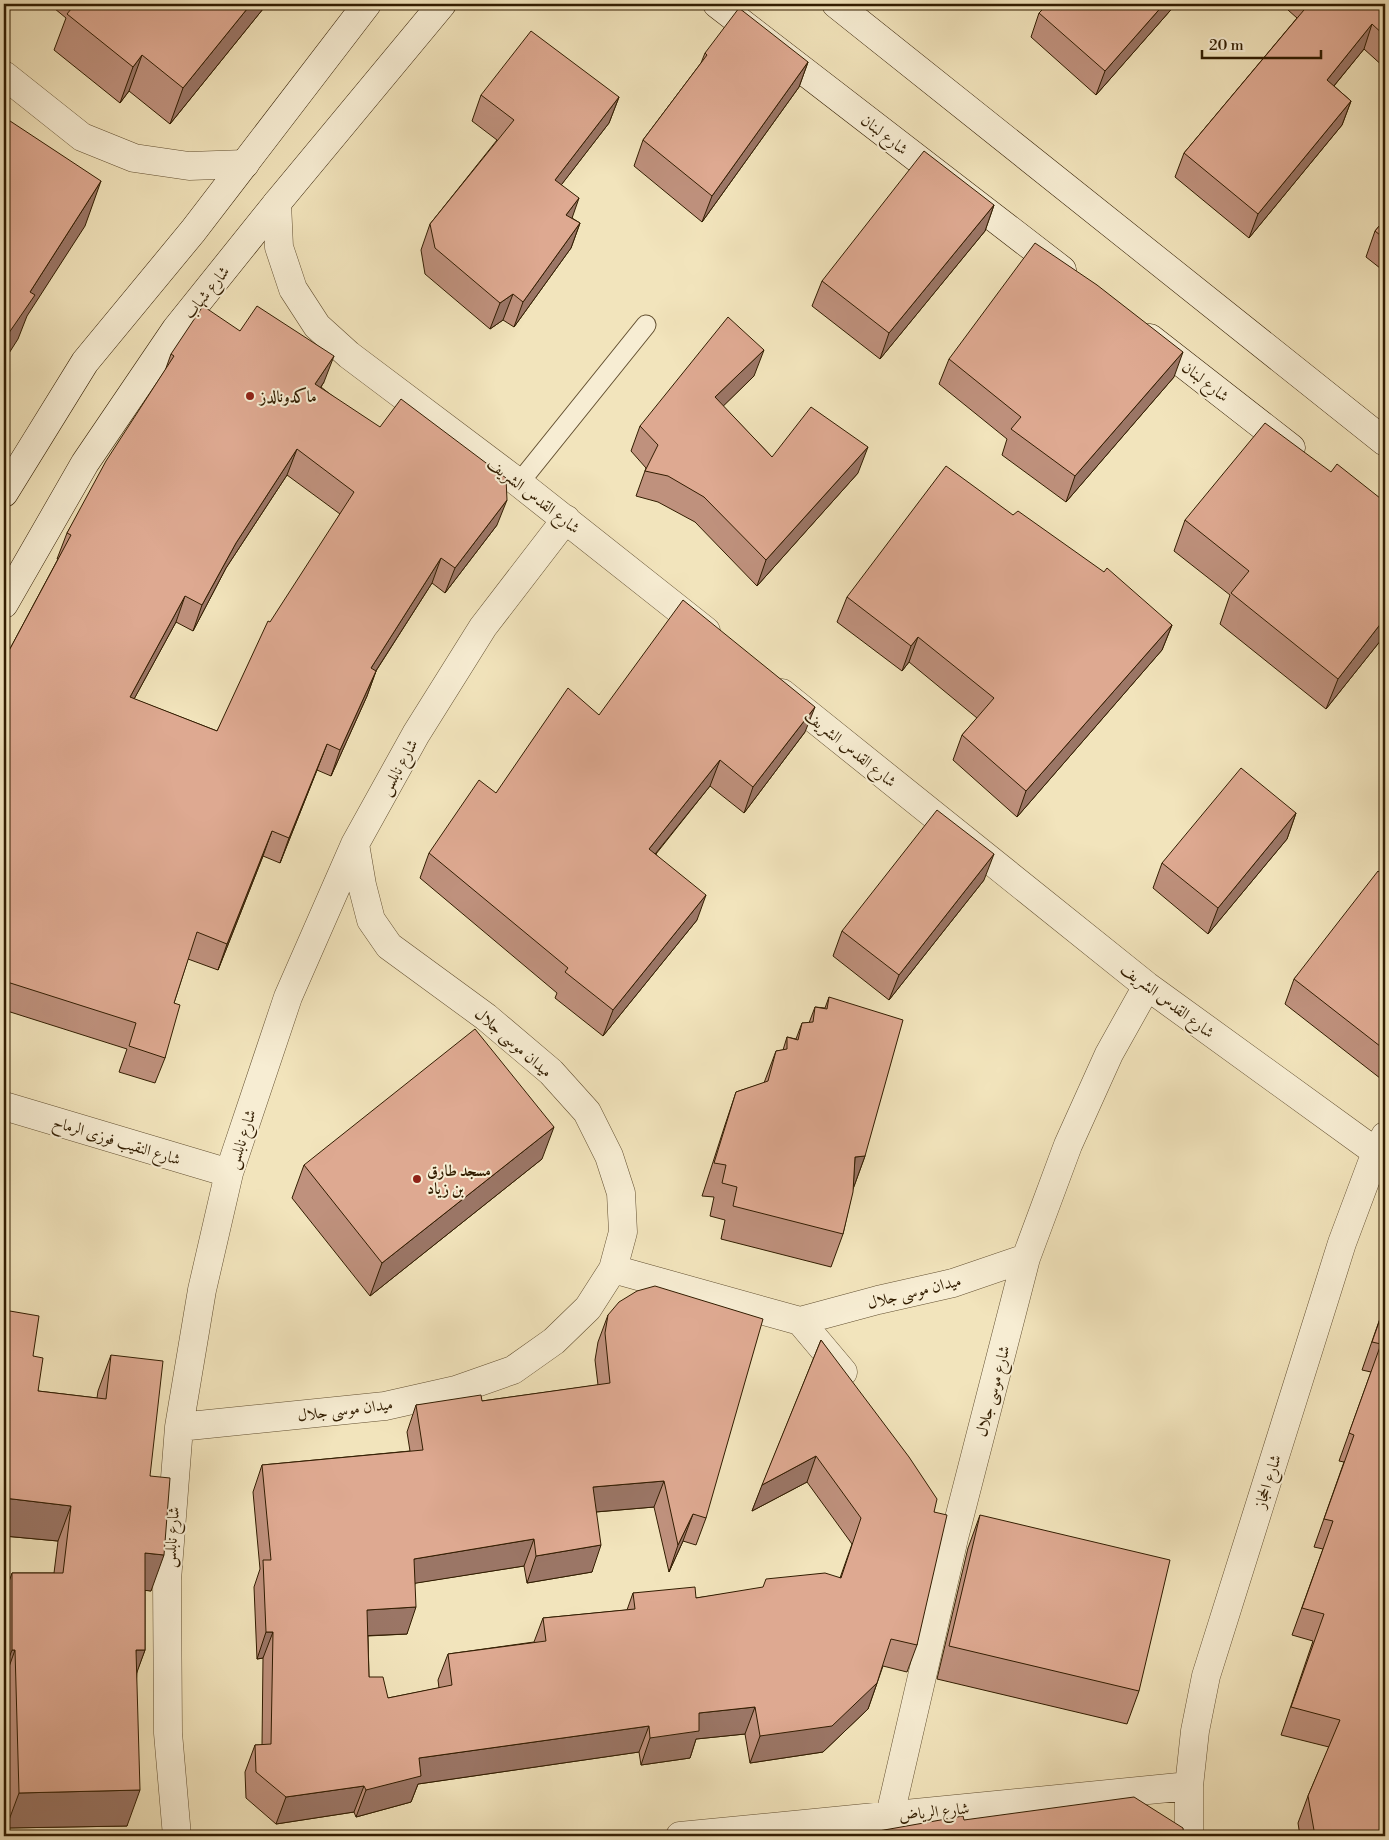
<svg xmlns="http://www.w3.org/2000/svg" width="1389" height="1840" viewBox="0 0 1389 1840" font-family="'Libre Bodoni',Amiri,serif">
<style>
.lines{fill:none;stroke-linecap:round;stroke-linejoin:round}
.lane-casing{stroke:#624f30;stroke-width:21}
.street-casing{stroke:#624f30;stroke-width:29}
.secondary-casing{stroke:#321d01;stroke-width:29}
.lane{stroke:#f7edd3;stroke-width:19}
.street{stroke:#f7edd3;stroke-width:28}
.secondary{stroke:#f7edd3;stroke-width:28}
.wall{fill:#bf917d;stroke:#321d01;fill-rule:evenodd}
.shaded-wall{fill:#9b7666;stroke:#321d01}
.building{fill:#dea991;stroke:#321d01;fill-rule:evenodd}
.poi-dot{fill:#8f2418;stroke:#f7edd3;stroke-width:2}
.labels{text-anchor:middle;stroke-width:4;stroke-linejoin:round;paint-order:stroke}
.street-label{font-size:16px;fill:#321d01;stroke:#f7edd3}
.poi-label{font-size:16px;font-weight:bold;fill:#321d01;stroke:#f7edd3;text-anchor:start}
</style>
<rect width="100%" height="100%" fill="#f2e4bc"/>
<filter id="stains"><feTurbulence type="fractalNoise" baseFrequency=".004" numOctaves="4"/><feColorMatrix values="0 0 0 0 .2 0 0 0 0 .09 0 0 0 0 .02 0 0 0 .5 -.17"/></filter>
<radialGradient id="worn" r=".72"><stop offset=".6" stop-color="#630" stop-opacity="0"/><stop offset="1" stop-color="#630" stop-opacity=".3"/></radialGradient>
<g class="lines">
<defs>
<path id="lane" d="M 519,483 L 646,325"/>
<path id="street" d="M 4,75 L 82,137 L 134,158 L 189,166 L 245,164
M 277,203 L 279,247 L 293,289 L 317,326 L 349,355 L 519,483 L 706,631
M 782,693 L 1147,986 L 1376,1152
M 4,1106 L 229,1173
M 613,1269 L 800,1321 L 878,1300 L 953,1283 L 1026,1258
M 800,1321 L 843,1372
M 179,1427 L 385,1406 L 456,1390 L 513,1370 L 554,1341 L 588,1308 L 613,1269 L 623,1232 L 621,1193 L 609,1156 L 587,1112 L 551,1072 L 486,1017 L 389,946 L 371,920 L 362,885 L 355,844
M 890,1815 L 954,1538 L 1026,1258 L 1068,1145 L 1109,1054 L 1147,986
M 177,1836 L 168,1733 L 167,1580 L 179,1427 L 202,1290 L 229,1173 L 288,997 L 355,844 L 416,734 L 483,627 L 566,519
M 680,1836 L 1189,1786
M 1189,1836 L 1189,1786 L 1195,1731 L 1206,1676 L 1342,1243 L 1376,1152 L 1385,1136"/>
<path id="secondary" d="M 717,4 L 1062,270
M 836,4 L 1385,442
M 1150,338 L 1291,448
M 4,493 L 85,362 L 193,231 L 367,4
M 4,604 L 85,463 L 176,329 L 277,203 L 442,4"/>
</defs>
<!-- lane casing -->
<use href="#lane" class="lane-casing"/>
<!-- street casing -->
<use href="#street" class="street-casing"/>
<!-- secondary casing -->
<use href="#secondary" class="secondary-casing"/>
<!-- lane -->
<use href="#lane" class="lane"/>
<!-- street -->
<use href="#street" class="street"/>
<!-- secondary -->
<use href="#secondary" class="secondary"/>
</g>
<!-- wall -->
<path class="wall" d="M 49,4 L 267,4 L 170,124 L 129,91 L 120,103 L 54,50 L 66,18 Z
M 1176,4 L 1096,95 L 1031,37 L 1039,13 Z
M 1290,4 L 1385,4 L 1385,68 L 1364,49 L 1334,86 L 1351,101 L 1342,125 L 1249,238 L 1175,177 L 1184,153 L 1297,18 L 1288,10 Z
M 705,53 L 808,62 L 799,87 L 702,222 L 634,166 L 643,140 L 701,63 Z
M 481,95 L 619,97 L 609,123 L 561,185 L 572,218 L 580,223 L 571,248 L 514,327 L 503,320 L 490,329 L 425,274 L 421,250 L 430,224 L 497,140 L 472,121 Z
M 994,205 L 985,231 L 880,359 L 812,306 L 822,281 Z
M 1385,219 L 1385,272 L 1366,257 L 1375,231 Z
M 240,331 L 324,382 L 321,387 L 497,525 L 445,593 L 432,583 L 376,671 L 367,696 L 331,776 L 317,770 L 280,863 L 263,856 L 218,970 L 188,959 L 174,1003 L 165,1058 L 155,1083 L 119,1072 L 127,1049 L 4,1010 L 4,660 L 58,559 L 57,559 L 67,533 L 165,371 L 171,354 ZM 287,475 L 340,514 L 217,731 L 134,699 L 176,622 L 193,631 L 226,568 Z
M 949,359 L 1174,377 L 1066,502 L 1002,455 L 1007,439 L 939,384 Z
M 754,376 L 723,406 L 772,457 L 858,473 L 757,586 L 695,522 L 658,502 L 636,496 L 646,468 L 631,451 L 640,426 Z
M 1013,515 L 1172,625 L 1162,650 L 1017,817 L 953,760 L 962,735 L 977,718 L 909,662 L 902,671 L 837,622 L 847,597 Z
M 1185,520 L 1385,635 L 1326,709 L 1220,624 L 1230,595 L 1174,551 Z
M 599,715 L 805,732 L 744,813 L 710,786 L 656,854 L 697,920 L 603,1036 L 555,998 L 557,993 L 420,878 L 429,853 L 496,793 Z
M 1296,813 L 1287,839 L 1208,934 L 1153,888 L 1162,863 Z
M 1385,877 L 1385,1082 L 1285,1004 L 1294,979 Z
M 984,880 L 889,1000 L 833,956 L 842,931 Z
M 829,997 L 865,1156 L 853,1189 L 843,1234 L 831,1267 L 721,1239 L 725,1220 L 710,1216 L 714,1197 L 702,1196 L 725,1125 L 736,1092 L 764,1083 L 776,1051 L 783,1050 L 787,1037 L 796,1039 L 802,1023 L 809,1023 L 815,1007 L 825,1008 Z
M 542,1159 L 370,1296 L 292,1198 L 304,1165 Z
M 1385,1304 L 1385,1836 L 1300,1836 L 1298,1823 L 1308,1796 L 1329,1747 L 1281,1735 L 1313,1641 L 1292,1635 L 1323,1549 L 1314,1547 L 1344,1462 L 1339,1461 L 1371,1372 L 1362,1370 Z
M 4,1310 L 33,1356 L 38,1391 L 97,1398 L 98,1391 L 111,1355 L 150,1476 L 151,1591 L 145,1590 L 145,1650 L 137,1671 L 127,1826 L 6,1828 L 4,1750 L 4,1596 L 12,1573 L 54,1573 L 58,1541 L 4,1536 Z
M 608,1315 L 706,1518 L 696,1545 L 683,1541 L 669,1572 L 654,1507 L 596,1512 L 592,1572 L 527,1583 L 524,1566 L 415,1583 L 407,1634 L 368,1636 L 369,1677 L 388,1698 L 439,1688 L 438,1680 L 448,1654 L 534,1642 L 543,1618 L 627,1610 L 633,1593 L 696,1598 L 840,1578 L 852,1544 L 807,1482 L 752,1511 L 821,1340 L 934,1512 L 917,1645 L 907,1672 L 883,1666 L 868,1709 L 823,1752 L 750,1763 L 745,1734 L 696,1739 L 690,1758 L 641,1765 L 639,1752 L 418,1784 L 411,1802 L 356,1817 L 354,1812 L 276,1824 L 246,1798 L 245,1772 L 255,1745 L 262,1745 L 263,1658 L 257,1659 L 254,1587 L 260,1569 L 253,1492 L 262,1465 L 410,1451 L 407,1432 L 416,1405 L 482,1401 L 598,1385 L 595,1360 L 598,1342 Z
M 980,1515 L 1139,1691 L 1127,1724 L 937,1679 L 968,1548 Z"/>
<!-- shaded-wall -->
<path class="shaded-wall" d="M 251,4 L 267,4 L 170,124 L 183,88 Z
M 1164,4 L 1176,4 L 1096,95 L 1105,71 Z
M 1372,24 L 1364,49 L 1319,104 L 1327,80 Z
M 142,55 L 129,91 L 120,103 L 133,67 Z
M 808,62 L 799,87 L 702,222 L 712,196 Z
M 619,97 L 609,123 L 545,206 L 555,180 Z
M 1351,101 L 1342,125 L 1249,238 L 1258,214 Z
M 101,181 L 85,226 L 27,316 L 18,339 L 4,361 L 4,340 L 30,292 Z
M 579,198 L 570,224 L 566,215 Z
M 994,205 L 985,231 L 880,359 L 889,333 Z
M 580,223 L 571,248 L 514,327 L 523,302 Z
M 513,294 L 503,320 L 490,329 L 500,303 Z
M 764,350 L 754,376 L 706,423 L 715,397 Z
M 1183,352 L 1174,377 L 1066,502 L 1075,476 Z
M 334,356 L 324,382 L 306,409 L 315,384 Z
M 868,447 L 858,473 L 757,586 L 766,560 Z
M 297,449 L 287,475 L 226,568 L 193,631 L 202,605 L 236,543 Z
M 507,500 L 497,525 L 445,593 L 455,568 Z
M 441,558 L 432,583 L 361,694 L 371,668 Z
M 185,596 L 176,622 L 121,723 L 130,697 Z
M 1385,618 L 1385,635 L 1326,709 L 1338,679 Z
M 1172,625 L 1162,650 L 1017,817 L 1026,791 Z
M 918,637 L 909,662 L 902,671 L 911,646 Z
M 376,671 L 367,696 L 331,776 L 340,750 Z
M 815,707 L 805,732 L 744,813 L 753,787 Z
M 327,744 L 317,770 L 280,863 L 289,838 Z
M 720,760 L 710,786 L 639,874 L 649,849 Z
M 1296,813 L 1287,839 L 1208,934 L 1218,908 Z
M 272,831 L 263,856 L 218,970 L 227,944 Z
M 994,854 L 984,880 L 889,1000 L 899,975 Z
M 706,895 L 697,920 L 603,1036 L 613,1010 Z
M 554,1127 L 542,1159 L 370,1296 L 382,1263 Z
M 865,1156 L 853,1189 L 855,1157 Z
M 816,1456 L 807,1482 L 752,1511 L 762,1485 Z
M 664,1481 L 654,1507 L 583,1513 L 593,1487 Z
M 4,1498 L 71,1506 L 58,1541 L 4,1536 Z
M 693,1514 L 683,1541 L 669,1572 L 678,1545 Z
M 534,1539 L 524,1566 L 404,1585 L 414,1559 Z
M 601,1545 L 592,1572 L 527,1583 L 536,1556 Z
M 145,1553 L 164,1555 L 151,1591 L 132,1589 Z
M 416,1607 L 407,1634 L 358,1636 L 367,1610 Z
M 266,1632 L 273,1632 L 263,1658 L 257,1659 Z
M 12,1650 L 15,1650 L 4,1681 L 4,1671 Z
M 136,1650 L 145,1650 L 132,1686 Z
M 877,1683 L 868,1709 L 823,1752 L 750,1763 L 760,1736 Z
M 755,1707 L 745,1734 L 696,1739 L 690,1758 L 641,1765 L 650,1738 L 699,1713 Z
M 649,1726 L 639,1752 L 418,1784 L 411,1802 L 356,1817 L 366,1790 L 419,1758 Z
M 364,1786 L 354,1812 L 276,1824 L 286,1797 Z
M 140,1790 L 127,1826 L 6,1828 L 19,1793 Z"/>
<!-- building -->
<path class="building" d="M 75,4 L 251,4 L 183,88 L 142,55 L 133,67 L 67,14 Z
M 1048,4 L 1164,4 L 1105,71 L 1039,13 Z
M 1309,4 L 1385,4 L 1385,36 L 1372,24 L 1327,80 L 1351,101 L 1258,214 L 1184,153 Z
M 739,8 L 808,62 L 712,196 L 643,140 L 707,55 L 705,53 Z
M 531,31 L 619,97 L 555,180 L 579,198 L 566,215 L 580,223 L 523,302 L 513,294 L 500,303 L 435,248 L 430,224 L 514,120 L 481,95 Z
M 4,117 L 101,181 L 30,292 L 35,295 L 4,340 Z
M 924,151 L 994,205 L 889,333 L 822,281 Z
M 1385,219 L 1385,239 L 1375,231 Z
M 1035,243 L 1097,285 L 1183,352 L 1075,476 L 1011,429 L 1021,417 L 949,359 Z
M 203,306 L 240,331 L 257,306 L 334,356 L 315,384 L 380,427 L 401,399 L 506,478 L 507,500 L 455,568 L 441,558 L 371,668 L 376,671 L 340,750 L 327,744 L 289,838 L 272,831 L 227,944 L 197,932 L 174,1003 L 180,1005 L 165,1058 L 129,1046 L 136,1023 L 4,981 L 4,660 L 71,535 L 67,533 L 106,461 L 174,356 L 171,354 ZM 297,449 L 354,492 L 270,622 L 268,621 L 217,731 L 130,697 L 185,596 L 202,605 L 236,543 Z
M 728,317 L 764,350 L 715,397 L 772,457 L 811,407 L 868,447 L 766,560 L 704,497 L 668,476 L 645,471 L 658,445 L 640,426 Z
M 1265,423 L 1331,472 L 1337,464 L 1385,502 L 1385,618 L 1338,679 L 1231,593 L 1249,571 L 1185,520 Z
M 946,466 L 1013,515 L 1018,511 L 1104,572 L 1107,568 L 1172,625 L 1026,791 L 962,735 L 994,698 L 918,637 L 911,646 L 847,597 Z
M 683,600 L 815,707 L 753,787 L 720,760 L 649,849 L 706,895 L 613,1010 L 565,972 L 568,968 L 429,853 L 479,780 L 496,793 L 568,688 L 599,715 Z
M 1241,768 L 1296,813 L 1218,908 L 1162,863 Z
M 937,810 L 994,854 L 899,975 L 842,931 Z
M 1378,871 L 1385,877 L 1385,1050 L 1294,979 Z
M 829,997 L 903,1020 L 865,1156 L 855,1157 L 853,1192 L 843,1234 L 733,1206 L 737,1187 L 722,1183 L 726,1165 L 714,1163 L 736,1092 L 768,1081 L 776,1051 L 787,1049 L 787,1037 L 798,1040 L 802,1023 L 813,1022 L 815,1007 L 827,1009 Z
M 475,1029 L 554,1127 L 382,1263 L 304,1165 Z
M 655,1286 L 763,1319 L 706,1518 L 693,1514 L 678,1545 L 664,1481 L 593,1487 L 601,1545 L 536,1556 L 534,1539 L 414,1559 L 416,1607 L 367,1610 L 369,1677 L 383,1677 L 388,1698 L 452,1685 L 448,1654 L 546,1641 L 543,1618 L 635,1609 L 633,1593 L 695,1587 L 696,1598 L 763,1587 L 766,1579 L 825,1573 L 841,1578 L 861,1518 L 816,1456 L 762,1485 L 821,1340 L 909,1457 L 937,1499 L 934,1512 L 947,1515 L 917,1645 L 891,1639 L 877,1683 L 832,1726 L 760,1736 L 755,1707 L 699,1713 L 699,1731 L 650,1738 L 649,1726 L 419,1758 L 421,1776 L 366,1790 L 364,1786 L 286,1797 L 256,1772 L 255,1745 L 271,1744 L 273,1632 L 266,1632 L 263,1560 L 271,1560 L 262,1465 L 423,1450 L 416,1405 L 481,1395 L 482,1401 L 610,1383 L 605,1333 L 608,1315 L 619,1302 L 637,1291 Z
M 1385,1305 L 1385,1836 L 1315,1836 L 1308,1796 L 1340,1720 L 1291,1707 L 1324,1614 L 1302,1608 L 1333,1521 L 1324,1519 L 1354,1435 L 1349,1433 L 1381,1344 L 1372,1342 Z
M 4,1310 L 39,1316 L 33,1356 L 43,1358 L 38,1391 L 106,1399 L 111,1355 L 163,1361 L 150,1476 L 170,1478 L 164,1555 L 145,1553 L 145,1650 L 136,1650 L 140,1790 L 19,1793 L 15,1650 L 12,1650 L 12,1573 L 63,1573 L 71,1506 L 4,1498 Z
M 980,1515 L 1170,1560 L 1139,1691 L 949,1646 Z
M 1134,1797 L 1183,1828 L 1184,1836 L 801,1836 L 801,1835 L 856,1831 L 856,1835 L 963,1816 L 964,1820 Z
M 736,1831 L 737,1836 L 685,1836 Z"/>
<!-- markers -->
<g class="poi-dot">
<circle cx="250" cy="396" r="5"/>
<circle cx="417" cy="1179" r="5"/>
</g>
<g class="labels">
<!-- street labels -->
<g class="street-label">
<text transform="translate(885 134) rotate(38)" y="6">شارع لبنان</text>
<text transform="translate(206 292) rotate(-51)" y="6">شارع شهاب</text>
<text transform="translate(1206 381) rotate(38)" y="6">شارع لبنان</text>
<text transform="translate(534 495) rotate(38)" y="6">شارع القدس الشريف</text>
<text transform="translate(851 748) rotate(39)" y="6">شارع القدس الشريف</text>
<text transform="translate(398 767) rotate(-61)" y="6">شارع نابلس</text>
<text transform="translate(1168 1000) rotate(37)" y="6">شارع القدس الشريف</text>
<text transform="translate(514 1042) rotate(41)" y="6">ميدان موسى جلال</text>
<text transform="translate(241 1139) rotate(-72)" y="6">شارع نابلس</text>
<text transform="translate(117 1140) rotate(17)" y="6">شارع النقيب فوزى الرماح</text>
<text transform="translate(914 1291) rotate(-14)" y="6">ميدان موسى جلال</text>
<text transform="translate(992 1391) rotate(-75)" y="6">شارع موسى جلال</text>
<text transform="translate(345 1409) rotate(-7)" y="6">ميدان موسى جلال</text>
<text transform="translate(1267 1481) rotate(-72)" y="6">شارع الحجاز</text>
<text transform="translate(171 1537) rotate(-86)" y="6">شارع نابلس</text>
<text transform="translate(934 1811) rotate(-6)" y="6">شارع الرياض</text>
</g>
<!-- poi labels -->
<g class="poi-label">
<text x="260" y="402">ماكدونالدز</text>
<text x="427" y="1176">مسجد طارق<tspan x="427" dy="18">بن زياد</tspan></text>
</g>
</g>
<!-- margin -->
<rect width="1389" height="1840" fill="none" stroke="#f2e4bc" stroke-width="20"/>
<rect x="5" y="5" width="1379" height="1830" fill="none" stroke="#321d01" stroke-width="2.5"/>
<rect x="10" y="10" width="1369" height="1820" fill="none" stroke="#321d01"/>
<!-- scale -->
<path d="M1202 50v8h119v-8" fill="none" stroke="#321d01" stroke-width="2.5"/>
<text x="1209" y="50" font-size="15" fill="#321d01" stroke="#f7edd3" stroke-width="4" paint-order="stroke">20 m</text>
<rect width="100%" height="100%" filter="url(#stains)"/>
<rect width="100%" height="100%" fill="url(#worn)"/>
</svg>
